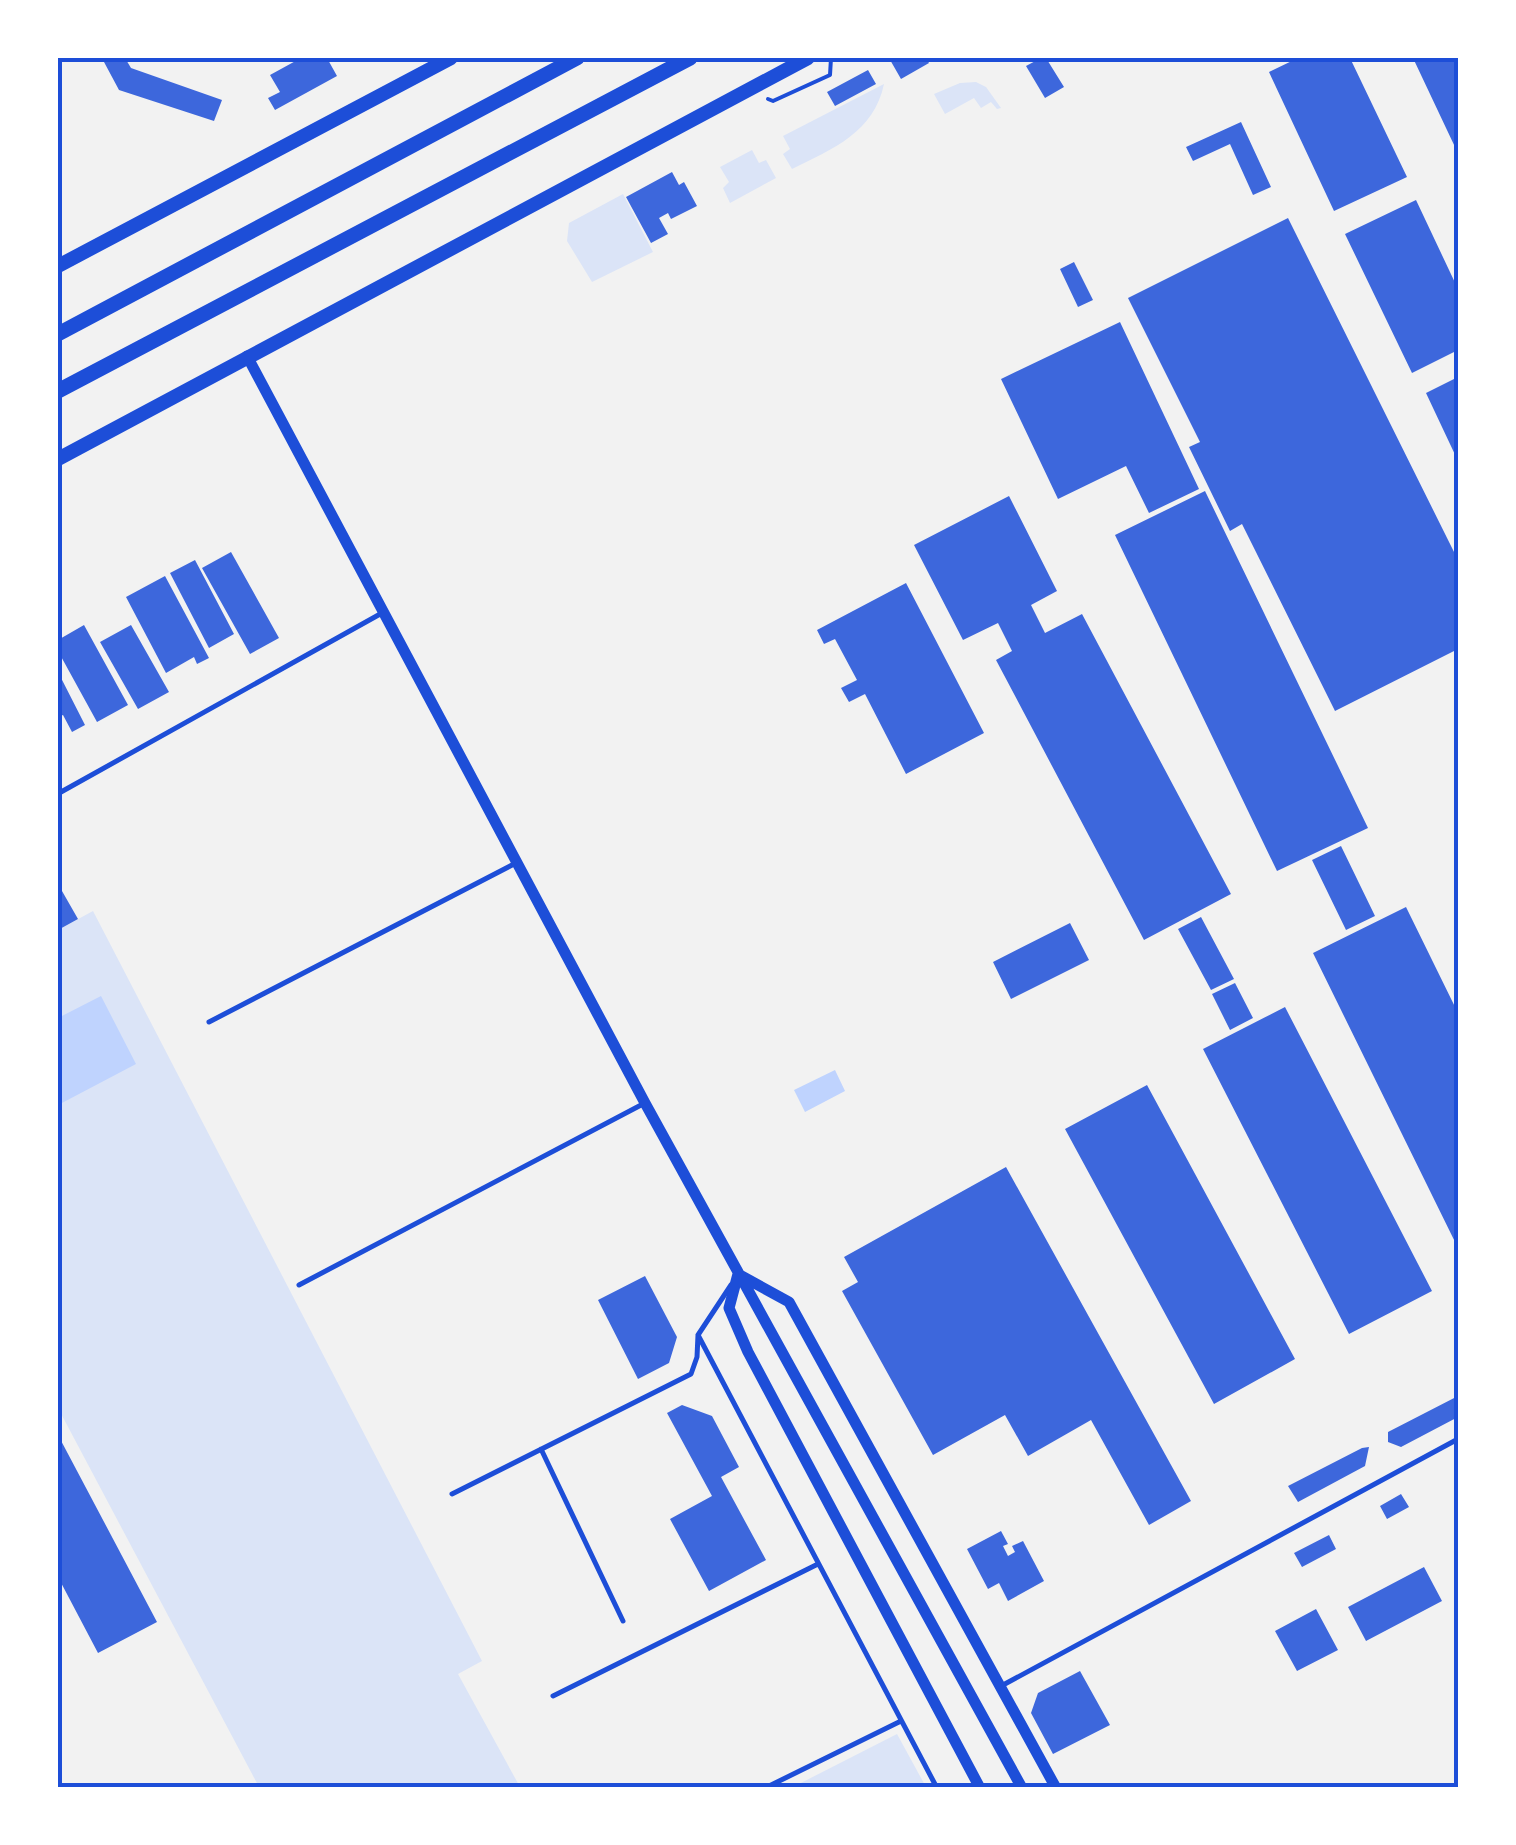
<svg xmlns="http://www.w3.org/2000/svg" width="1516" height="1845" viewBox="0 0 1516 1845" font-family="'Open Sans',sans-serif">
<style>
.green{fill:#dbe4f7}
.water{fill:#bfd3fe}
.building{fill:#3d67dc}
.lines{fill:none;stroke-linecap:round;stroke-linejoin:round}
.path{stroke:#1d4ed8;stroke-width:4}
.service{stroke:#1d4ed8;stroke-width:5}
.tertiary{stroke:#1d4ed8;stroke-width:11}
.primary{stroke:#1d4ed8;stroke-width:14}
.trunk{stroke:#1d4ed8;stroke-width:15}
.neatline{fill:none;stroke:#1d4ed8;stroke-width:4}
</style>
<rect width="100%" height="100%" fill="#f2f2f2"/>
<!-- green -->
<path class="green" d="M 976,82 L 986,87 L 1001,108 L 997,109 L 991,102 L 981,108 L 974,98 L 945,114 L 934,94 L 960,83 Z
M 884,84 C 874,132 833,149 792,169 L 783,154 L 790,149 L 783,136 Z
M 752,150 L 759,163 L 766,160 L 776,178 L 730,203 L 723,188 L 729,182 L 720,167 Z
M 623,194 L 653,252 L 592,282 L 567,241 L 569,223 Z
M 93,911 L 482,1661 L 458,1674 L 520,1787 L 259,1787 L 58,1408 L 58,930 Z
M 897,1734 L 926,1787 L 793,1787 Z"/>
<!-- water -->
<path class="water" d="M 101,996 L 136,1064 L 60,1104 L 58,1018 Z
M 835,1070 L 845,1091 L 805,1112 L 794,1090 Z"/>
<!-- building -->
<path class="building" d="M 113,58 L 125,58 L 131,68 L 222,100 L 214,121 L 119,90 L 104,62 Z
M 301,58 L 327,58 L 337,76 L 275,110 L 268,98 L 280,92 L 270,75 Z
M 889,58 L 926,58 L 929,63 L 901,79 Z
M 1041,58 L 1046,58 L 1064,87 L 1045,98 L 1026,66 Z
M 1298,58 L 1350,58 L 1407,177 L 1334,211 L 1269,72 Z
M 1413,58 L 1458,58 L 1458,146 L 1455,147 Z
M 868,70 L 876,84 L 835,106 L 827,92 Z
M 1241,122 L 1271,187 L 1253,195 L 1230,144 L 1193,161 L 1186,147 Z
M 672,172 L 679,185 L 684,182 L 697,206 L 671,219 L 668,213 L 659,218 L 668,234 L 651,243 L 626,197 Z
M 1416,200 L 1458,289 L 1458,350 L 1412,373 L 1345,234 Z
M 1288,218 L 1458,560 L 1458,649 L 1335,711 L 1242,524 L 1230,531 L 1189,447 L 1200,442 L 1128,298 Z
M 1074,262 L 1093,300 L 1078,307 L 1060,269 Z
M 1120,322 L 1199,489 L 1149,513 L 1126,466 L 1058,499 L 1001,379 Z
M 1458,377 L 1458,461 L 1426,393 Z
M 1205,491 L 1368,828 L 1277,871 L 1115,535 Z
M 1009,496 L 1057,591 L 1031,605 L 1045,633 L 1082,614 L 1231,894 L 1144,940 L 996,660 L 1012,651 L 998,623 L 963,640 L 914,545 Z
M 231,552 L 279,638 L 250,654 L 202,568 Z
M 195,560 L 234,634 L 209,648 L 170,573 Z
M 165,576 L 209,658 L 197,664 L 194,657 L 166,673 L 126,597 Z
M 906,583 L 984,733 L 906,774 L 865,694 L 849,702 L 841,688 L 857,680 L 835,639 L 824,644 L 817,630 Z
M 84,625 L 128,705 L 97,722 L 58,651 L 58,640 Z
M 131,625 L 169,692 L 138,709 L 100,642 Z
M 58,672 L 85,725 L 72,732 L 63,715 L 58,717 Z
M 1341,846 L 1375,916 L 1346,930 L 1312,860 Z
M 58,884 L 78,919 L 58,930 Z
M 1406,907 L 1458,1013 L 1458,1248 L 1313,953 Z
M 1201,917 L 1234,979 L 1211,990 L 1178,929 Z
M 1070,923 L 1089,960 L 1011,999 L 993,962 Z
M 1235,983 L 1253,1018 L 1230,1030 L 1212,994 Z
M 1285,1007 L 1432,1291 L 1349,1334 L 1203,1049 Z
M 1147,1085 L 1295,1359 L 1214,1404 L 1065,1129 Z
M 1006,1167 L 1191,1501 L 1149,1525 L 1091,1420 L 1028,1456 L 1005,1415 L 933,1455 L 842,1291 L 858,1282 L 844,1257 Z
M 645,1276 L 677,1337 L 669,1363 L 638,1379 L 598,1300 Z
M 1458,1396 L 1458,1417 L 1401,1447 L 1388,1442 L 1388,1432 Z
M 682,1405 L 712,1416 L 739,1467 L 721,1477 L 766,1560 L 709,1591 L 670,1519 L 712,1496 L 667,1413 Z
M 58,1435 L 157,1622 L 98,1653 L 58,1577 Z
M 1369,1447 L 1365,1466 L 1298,1502 L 1288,1486 L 1362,1448 Z
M 1401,1494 L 1409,1507 L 1387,1519 L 1380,1506 Z
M 1001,1531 L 1008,1544 L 1003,1546 L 1008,1556 L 1015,1552 L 1012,1546 L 1023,1541 L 1044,1581 L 1008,1601 L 999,1583 L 988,1589 L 967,1549 Z
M 1329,1535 L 1336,1549 L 1302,1567 L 1294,1553 Z
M 1424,1567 L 1442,1601 L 1366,1641 L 1348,1607 Z
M 1316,1609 L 1338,1650 L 1297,1671 L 1275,1631 Z
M 1080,1671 L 1110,1725 L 1053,1754 L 1031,1713 L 1038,1693 Z"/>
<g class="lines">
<!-- path -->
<path class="path" d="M 768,99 L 773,101 L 830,75 L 831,58"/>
<!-- service -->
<path class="service" d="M 61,792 L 382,613
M 209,1022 L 514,864
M 299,1285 L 643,1104
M 698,1335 L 937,1788
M 541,1449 L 623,1621
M 452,1494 L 691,1374 L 697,1357 L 698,1335 L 731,1285
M 1003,1685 L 1458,1439
M 553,1696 L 818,1564
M 765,1788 L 901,1721"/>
<!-- tertiary -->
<path class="tertiary" d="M 247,356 L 645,1103 L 1022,1788
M 980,1788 L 748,1352 L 729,1308 L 738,1274 L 789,1302 L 1056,1788"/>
<!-- primary -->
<path class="primary" d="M 58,266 L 451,58
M 58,459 L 808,58"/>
<!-- trunk -->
<path class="trunk" d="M 58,334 L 577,58
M 58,391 L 690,58"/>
</g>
<!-- border -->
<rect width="1516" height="1845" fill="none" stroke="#ffffff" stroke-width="120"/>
<rect x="60" y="60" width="1396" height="1725" class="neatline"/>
</svg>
